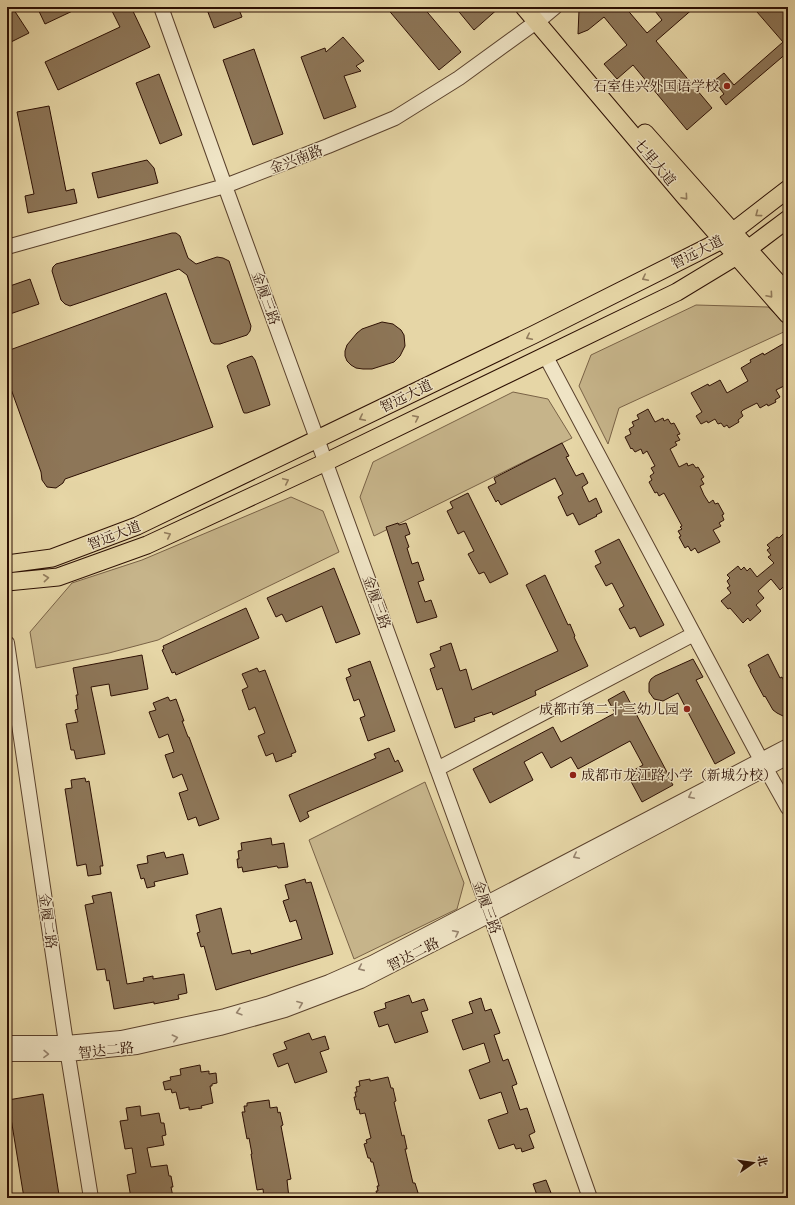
<svg xmlns="http://www.w3.org/2000/svg" width="795" height="1205" viewBox="0 0 795 1205" font-family="'IM FELL Great Primer','Noto Serif SC',serif">
<style>
.green{fill:#c6b48a;stroke:#796246}
.building{fill:#8d7658;stroke:#2c0f03}
.lines{fill:none;stroke-linecap:round;stroke-linejoin:round}
.minor-casing{stroke:#5a412c;stroke-width:16}
.major-casing{stroke:#2c0f03;stroke-width:19}
.minor{stroke:#efe4c5;stroke-width:14}
.major{stroke:#e6d6a6;stroke-width:17}
.oneway{stroke:#927c5d}
.oneway2{stroke:#97846e}
.poi-dot{fill:#8f2418;stroke:#efe4c5;stroke-width:1.5}
.labels{text-anchor:middle;stroke-width:3;stroke-linejoin:round;paint-order:stroke}
.poi-label{font-size:14px;fill:#2c0f03;stroke:#efe4c5;text-anchor:end}
.street-label{font-size:14px;fill:#2c0f03;stroke:#efe4c5}
</style>
<rect width="100%" height="100%" fill="#e6d6a6"/>
<filter id="stains"><feTurbulence type="fractalNoise" baseFrequency=".005" numOctaves="4"/><feColorMatrix values="0 0 0 0 .2 0 0 0 0 .09 0 0 0 0 .02 0 0 0 .5 -.17"/></filter>
<radialGradient id="worn" r=".72"><stop offset=".6" stop-color="#630" stop-opacity="0"/><stop offset="1" stop-color="#630" stop-opacity=".3"/></radialGradient>
<!-- green -->
<path class="green" d="M 696,305 L 768,307 L 788,326 L 788,330 L 619,408 L 608,444 L 579,386 L 591,355 Z
M 513,392 L 548,399 L 572,438 L 374,536 L 360,497 L 373,462 Z
M 291,497 L 323,511 L 339,552 L 158,640 L 109,653 L 36,668 L 30,632 L 72,583 L 142,560 Z
M 425,782 L 464,883 L 457,909 L 354,959 L 309,840 Z"/>
<!-- building -->
<path class="building" d="M 7,7 L 12,7 L 29,33 L 7,44 Z
M 37,7 L 81,7 L 45,24 Z
M 110,7 L 131,7 L 150,47 L 58,90 L 45,62 L 120,27 Z
M 206,7 L 238,7 L 242,17 L 214,28 Z
M 386,7 L 423,7 L 461,52 L 439,70 Z
M 455,7 L 500,7 L 474,30 Z
M 582,7 L 625,7 L 647,33 L 662,20 L 652,7 L 695,7 L 656,41 L 712,108 L 687,130 L 633,65 L 617,79 L 604,64 L 627,45 L 604,17 L 588,30 L 578,34 L 579,10 Z
M 763,7 L 788,7 L 788,52 L 726,105 L 720,97 L 724,94 L 714,81 L 724,73 L 734,85 L 783,42 L 757,12 Z
M 343,37 L 364,61 L 356,66 L 361,71 L 344,76 L 356,107 L 324,119 L 301,57 L 325,48 L 326,52 Z
M 254,49 L 283,134 L 253,145 L 223,60 Z
M 159,74 L 182,135 L 160,144 L 136,83 Z
M 49,106 L 66,191 L 74,189 L 77,203 L 28,213 L 25,196 L 34,194 L 17,112 Z
M 147,160 L 154,168 L 158,183 L 98,198 L 92,173 Z
M 172,233 L 176,233 L 180,236 L 188,258 L 196,264 L 217,257 L 223,258 L 229,261 L 251,326 L 250,331 L 247,335 L 220,344 L 214,344 L 211,342 L 187,275 L 179,269 L 70,306 L 65,304 L 61,300 L 52,271 L 53,267 L 56,264 Z
M 30,279 L 39,304 L 7,315 L 7,287 Z
M 166,293 L 213,427 L 65,479 L 63,483 L 56,488 L 47,487 L 42,480 L 41,472 L 7,378 L 7,351 Z
M 382,322 L 393,324 L 401,330 L 404,335 L 405,346 L 400,356 L 394,362 L 372,369 L 363,369 L 356,368 L 351,365 L 347,361 L 345,356 L 345,351 L 347,345 L 357,333 L 362,329 Z
M 788,341 L 788,384 L 776,390 L 780,397 L 775,400 L 776,402 L 768,406 L 767,404 L 760,408 L 757,403 L 743,410 L 741,412 L 743,416 L 738,420 L 739,422 L 729,428 L 727,425 L 724,427 L 721,423 L 718,424 L 715,419 L 708,423 L 707,421 L 701,424 L 696,416 L 702,412 L 691,393 L 708,384 L 709,386 L 720,380 L 727,393 L 748,381 L 741,368 L 751,362 L 750,360 L 763,353 L 764,355 Z
M 252,356 L 255,360 L 269,401 L 270,405 L 247,413 L 244,413 L 243,411 L 227,366 L 231,363 Z
M 648,409 L 655,422 L 663,418 L 664,421 L 668,419 L 671,424 L 674,423 L 680,434 L 677,435 L 680,440 L 675,442 L 677,445 L 670,449 L 679,467 L 687,463 L 688,466 L 693,464 L 696,468 L 698,467 L 704,477 L 701,479 L 704,484 L 700,486 L 704,495 L 709,503 L 713,500 L 715,504 L 718,503 L 724,514 L 722,515 L 724,520 L 719,523 L 721,526 L 713,530 L 720,542 L 698,553 L 695,548 L 691,551 L 688,546 L 685,548 L 679,537 L 681,536 L 678,531 L 682,529 L 680,527 L 682,526 L 664,493 L 659,496 L 657,492 L 655,493 L 649,482 L 652,480 L 650,476 L 654,473 L 651,468 L 655,466 L 647,451 L 643,454 L 641,449 L 635,452 L 632,448 L 631,449 L 625,437 L 631,434 L 629,429 L 634,426 L 632,422 L 639,419 L 637,415 Z
M 562,443 L 569,456 L 566,457 L 576,476 L 583,473 L 588,483 L 582,487 L 589,502 L 596,498 L 602,512 L 596,515 L 597,516 L 579,525 L 573,513 L 567,516 L 558,497 L 563,494 L 555,478 L 501,505 L 498,500 L 496,502 L 488,487 L 496,483 L 494,478 Z
M 468,493 L 508,574 L 490,583 L 484,572 L 479,574 L 468,554 L 474,551 L 464,531 L 458,534 L 447,511 L 453,508 L 450,502 Z
M 398,523 L 399,525 L 406,523 L 410,534 L 405,536 L 409,547 L 407,548 L 412,564 L 418,562 L 424,580 L 418,582 L 425,602 L 431,600 L 437,617 L 417,623 L 386,527 Z
M 783,534 L 788,540 L 788,592 L 784,586 L 780,590 L 771,579 L 758,591 L 764,598 L 756,605 L 761,611 L 750,621 L 748,618 L 743,623 L 730,608 L 728,609 L 721,601 L 731,593 L 727,588 L 730,586 L 727,581 L 730,578 L 727,575 L 738,566 L 741,570 L 744,567 L 747,571 L 750,568 L 757,577 L 774,563 L 768,557 L 771,555 L 767,550 L 770,548 L 767,545 L 777,537 L 779,538 Z
M 619,539 L 664,625 L 640,637 L 635,627 L 630,629 L 619,609 L 624,606 L 612,583 L 606,586 L 595,566 L 601,563 L 595,551 Z
M 334,568 L 360,634 L 336,643 L 322,606 L 286,622 L 282,614 L 276,617 L 267,598 Z
M 545,575 L 568,625 L 570,624 L 575,636 L 574,637 L 588,666 L 535,691 L 536,695 L 493,715 L 492,712 L 474,718 L 475,721 L 455,728 L 442,688 L 437,690 L 430,669 L 435,667 L 430,654 L 441,650 L 440,647 L 451,643 L 460,671 L 466,669 L 472,690 L 558,651 L 526,585 Z
M 246,608 L 259,638 L 176,675 L 175,672 L 172,673 L 162,650 L 164,649 L 163,646 Z
M 768,654 L 780,678 L 782,677 L 788,689 L 788,717 L 783,716 L 777,713 L 773,710 L 765,696 L 764,697 L 750,671 L 751,670 L 748,665 Z
M 142,655 L 148,689 L 111,696 L 109,684 L 91,687 L 105,754 L 76,759 L 74,750 L 71,750 L 66,724 L 78,722 L 75,710 L 78,709 L 76,695 L 78,695 L 73,668 Z
M 693,659 L 703,677 L 696,680 L 735,753 L 715,764 L 678,693 L 663,701 L 654,699 L 649,692 L 649,683 L 651,679 L 655,676 Z
M 370,661 L 395,731 L 368,741 L 360,718 L 365,716 L 359,699 L 354,701 L 346,678 L 351,676 L 348,669 Z
M 257,668 L 259,672 L 265,670 L 296,752 L 291,754 L 292,756 L 276,762 L 273,753 L 266,756 L 258,736 L 265,733 L 255,707 L 249,710 L 242,690 L 248,687 L 242,674 Z
M 624,691 L 668,774 L 667,775 L 673,785 L 642,802 L 627,774 L 643,765 L 630,741 L 578,769 L 571,757 L 551,768 L 542,752 L 524,762 L 533,780 L 490,803 L 473,769 L 553,727 L 561,742 L 615,713 L 608,700 Z
M 168,697 L 170,701 L 176,699 L 184,721 L 182,721 L 188,737 L 189,737 L 219,819 L 199,826 L 196,817 L 188,820 L 179,793 L 188,790 L 182,774 L 173,778 L 165,755 L 174,752 L 168,734 L 159,738 L 149,712 L 156,710 L 153,703 Z
M 389,748 L 395,762 L 398,760 L 403,771 L 307,812 L 309,817 L 300,822 L 289,795 L 376,758 L 374,754 Z
M 85,778 L 86,782 L 89,781 L 103,866 L 100,866 L 101,874 L 88,876 L 86,864 L 77,866 L 65,789 L 72,788 L 71,780 Z
M 271,838 L 272,845 L 284,843 L 288,867 L 278,868 L 277,866 L 243,872 L 242,867 L 238,868 L 237,859 L 239,859 L 238,851 L 242,850 L 241,843 Z
M 164,852 L 166,858 L 183,854 L 188,874 L 154,882 L 155,886 L 147,888 L 144,878 L 141,879 L 137,865 L 148,863 L 147,856 Z
M 305,879 L 306,883 L 311,882 L 333,954 L 216,990 L 204,946 L 201,947 L 197,933 L 200,932 L 196,915 L 221,908 L 232,954 L 250,950 L 251,954 L 302,939 L 296,920 L 290,922 L 283,901 L 289,899 L 285,885 Z
M 111,892 L 127,984 L 144,981 L 143,978 L 153,976 L 153,979 L 184,974 L 187,993 L 178,995 L 179,999 L 154,1004 L 154,1002 L 114,1009 L 109,980 L 107,981 L 105,969 L 97,970 L 85,905 L 94,903 L 92,896 Z
M 409,995 L 412,1003 L 424,999 L 428,1010 L 421,1012 L 428,1032 L 395,1043 L 388,1024 L 379,1027 L 374,1012 L 386,1008 L 385,1003 Z
M 481,998 L 485,1011 L 491,1009 L 500,1033 L 494,1035 L 503,1061 L 508,1059 L 517,1084 L 512,1086 L 520,1110 L 527,1108 L 535,1132 L 529,1135 L 534,1148 L 522,1152 L 521,1148 L 516,1149 L 514,1144 L 499,1149 L 488,1120 L 508,1113 L 501,1092 L 480,1099 L 469,1070 L 490,1062 L 484,1043 L 463,1050 L 452,1020 L 473,1013 L 469,1002 Z
M 309,1033 L 312,1040 L 325,1036 L 329,1049 L 320,1052 L 327,1072 L 295,1083 L 288,1063 L 278,1067 L 273,1054 L 287,1049 L 284,1042 Z
M 200,1065 L 201,1072 L 209,1071 L 209,1074 L 216,1073 L 217,1083 L 212,1084 L 212,1086 L 210,1086 L 213,1103 L 201,1106 L 202,1108 L 189,1110 L 189,1107 L 180,1109 L 176,1092 L 172,1093 L 171,1089 L 165,1090 L 163,1082 L 171,1080 L 170,1077 L 181,1075 L 180,1069 Z
M 388,1077 L 391,1088 L 393,1088 L 396,1101 L 394,1102 L 402,1136 L 404,1135 L 407,1149 L 405,1149 L 413,1183 L 415,1183 L 419,1196 L 416,1197 L 417,1198 L 378,1198 L 376,1191 L 378,1191 L 377,1186 L 379,1186 L 373,1162 L 371,1162 L 370,1158 L 368,1158 L 364,1144 L 367,1143 L 366,1140 L 371,1138 L 370,1134 L 365,1113 L 360,1114 L 359,1109 L 357,1110 L 354,1097 L 356,1097 L 355,1092 L 357,1092 L 356,1087 L 360,1086 L 359,1081 L 370,1079 L 370,1081 Z
M 43,1094 L 59,1195 L 43,1198 L 24,1198 L 8,1100 Z
M 269,1100 L 270,1108 L 277,1107 L 278,1113 L 280,1112 L 283,1125 L 281,1126 L 291,1179 L 287,1180 L 289,1198 L 264,1198 L 263,1189 L 257,1190 L 251,1154 L 252,1154 L 249,1138 L 247,1139 L 242,1112 L 245,1112 L 244,1106 L 247,1106 L 247,1103 Z
M 140,1106 L 141,1116 L 159,1113 L 161,1123 L 164,1123 L 166,1135 L 162,1136 L 164,1145 L 147,1148 L 151,1167 L 167,1165 L 169,1176 L 171,1176 L 173,1187 L 171,1187 L 173,1197 L 131,1198 L 127,1175 L 136,1173 L 132,1148 L 125,1149 L 120,1121 L 128,1120 L 126,1108 Z
M 546,1180 L 553,1198 L 538,1198 L 533,1184 Z"/>
<g class="lines">
<defs>
<path id="minor" d="M 161,7 L 225,186 L 486,903 L 590,1198
M 7,247 L 225,186 L 328,146 L 395,118 L 459,78 L 543,17 L 555,7
M 545,355 L 761,760 L 788,808
M 7,643 L 66,1043 L 91,1198
M 437,769 L 694,634
M 7,1043 L 66,1043 L 121,1038 L 225,1016 L 267,1004 L 329,982 L 372,963 L 788,746
M 7,1054 L 68,1054 L 137,1047 L 220,1028 L 285,1010 L 361,981 L 490,915 L 788,757"/>
<path id="major" d="M 524,7 L 685,197 L 788,315
M 645,133 L 788,294
M 7,564 L 52,558 L 137,526 L 533,335 L 722,240 L 788,189
M 7,582 L 58,577 L 147,545 L 326,462 L 677,292 L 748,249 L 788,219"/>
</defs>
<!-- minor casing -->
<use href="#minor" class="minor-casing"/>
<!-- major casing -->
<use href="#major" class="major-casing"/>
<!-- minor -->
<use href="#minor" class="minor"/>
<!-- major -->
<use href="#major" class="major"/>
</g>
<!-- one-way arrows -->
<defs><path id="oneway-chevron" d="M-2-3.5L2.5 0L-2 3.5" fill="none" stroke-width="1.6" stroke-linecap="round" stroke-linejoin="round"/></defs>
<g class="oneway">
<use href="#oneway-chevron" transform="translate(685 197) rotate(49)"/>
<use href="#oneway-chevron" transform="translate(758 214) rotate(143)"/>
<use href="#oneway-chevron" transform="translate(645 278) rotate(153)"/>
<use href="#oneway-chevron" transform="translate(770 295) rotate(49)"/>
<use href="#oneway-chevron" transform="translate(529 337) rotate(154)"/>
<use href="#oneway-chevron" transform="translate(362 418) rotate(154)"/>
<use href="#oneway-chevron" transform="translate(416 418) rotate(-26)"/>
<use href="#oneway-chevron" transform="translate(286 481) rotate(-25)"/>
<use href="#oneway-chevron" transform="translate(168 535) rotate(-25)"/>
<use href="#oneway-chevron" transform="translate(46 578) rotate(-6)"/>
</g>
<g class="oneway2">
<use href="#oneway-chevron" transform="translate(691 796) rotate(153)"/>
<use href="#oneway-chevron" transform="translate(576 856) rotate(153)"/>
<use href="#oneway-chevron" transform="translate(456 933) rotate(-27)"/>
<use href="#oneway-chevron" transform="translate(361 968) rotate(156)"/>
<use href="#oneway-chevron" transform="translate(300 1004) rotate(-21)"/>
<use href="#oneway-chevron" transform="translate(239 1012) rotate(164)"/>
<use href="#oneway-chevron" transform="translate(175 1038) rotate(-13)"/>
<use href="#oneway-chevron" transform="translate(46 1054) rotate(1)"/>
</g>
<!-- markers -->
<g class="poi-dot">
<circle cx="727" cy="86" r="4"/>
<circle cx="687" cy="709" r="4"/>
<circle cx="573" cy="775" r="4"/>
</g>
<g class="labels">
<!-- poi labels -->
<g class="poi-label">
<text x="719" y="91">石室佳兴外国语学校</text>
<text x="679" y="714">成都市第二十三幼儿园</text>
<text x="581" y="780" text-anchor="start">成都市龙江路小学（新城分校）</text>
</g>
<!-- street labels -->
<g class="street-label">
<text transform="translate(296 159) rotate(-21)" y="5">金兴南路</text>
<text transform="translate(655 162) rotate(50)" y="5">七里大道</text>
<text transform="translate(697 252) rotate(-27)" y="5">智远大道</text>
<text transform="translate(266 298) rotate(70)" y="5">金履三路</text>
<text transform="translate(406 396) rotate(-26)" y="5">智远大道</text>
<text transform="translate(114 535) rotate(-21)" y="5">智远大道</text>
<text transform="translate(377 602) rotate(70)" y="5">金履三路</text>
<text transform="translate(487 907) rotate(70)" y="5">金履三路</text>
<text transform="translate(48 921) rotate(82)" y="5">金履二路</text>
<text transform="translate(413 954) rotate(-27)" y="5">智达二路</text>
<text transform="translate(106 1050) rotate(-6)" y="5">智达二路</text>
</g>
</g>
<!-- margin -->
<rect width="795" height="1205" fill="none" stroke="#e6d6a6" stroke-width="24"/>
<rect x="8" y="8" width="779" height="1189" fill="none" stroke="#2c0f03" stroke-width="2"/>
<rect x="12" y="12" width="771" height="1181" fill="none" stroke="#2c0f03"/>
<!-- north arrow -->
<g transform="translate(753 1163) rotate(77)" stroke="#efe4c5" stroke-width="3" paint-order="stroke">
<path d="M0-3L7 15L0 10L-7 15Z" fill="#2c0f03"/>
<text y="-6" font-size="11" font-weight="bold" text-anchor="middle" fill="#2c0f03">北</text>
</g>
<rect width="100%" height="100%" filter="url(#stains)"/>
<rect width="100%" height="100%" fill="url(#worn)"/>
</svg>
